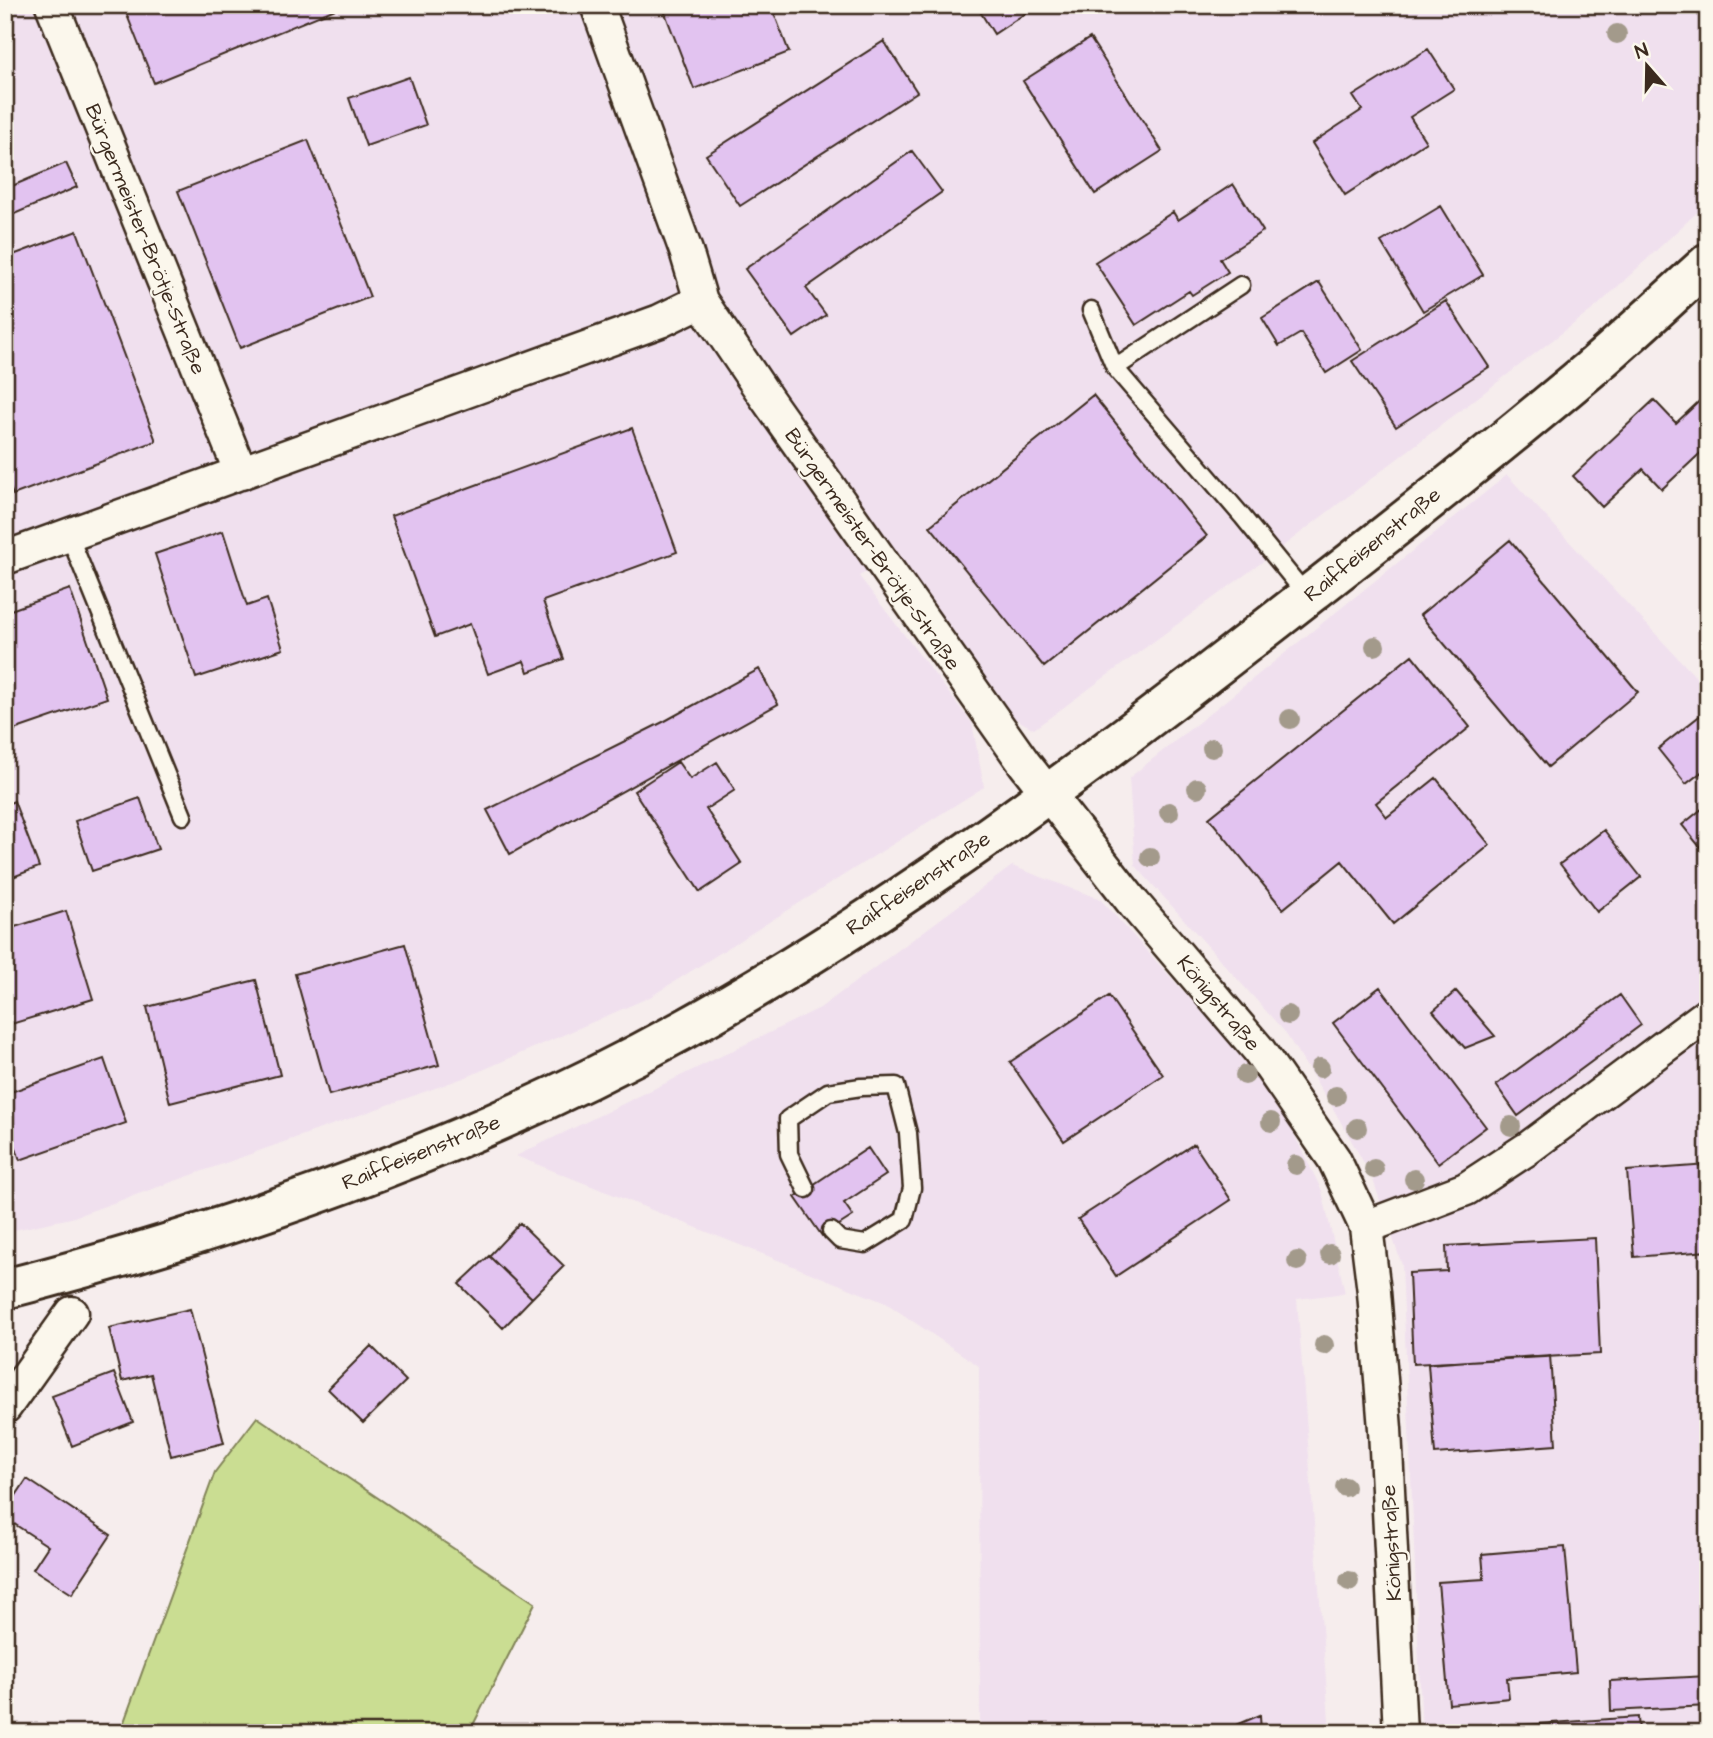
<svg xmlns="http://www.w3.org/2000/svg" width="1713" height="1738" viewBox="0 0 1713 1738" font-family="'Architects Daughter',sans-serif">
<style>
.built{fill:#f0e0ee}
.green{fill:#cadd92;stroke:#828458;stroke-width:2}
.building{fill:#e2c3f0;stroke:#3b2a1e;stroke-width:2}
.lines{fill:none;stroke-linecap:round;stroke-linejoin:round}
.service-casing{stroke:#3b2a1e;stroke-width:21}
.minor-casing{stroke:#3b2a1e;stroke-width:37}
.secondary-casing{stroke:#3b2a1e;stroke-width:44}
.service{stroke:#fbf7ec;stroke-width:16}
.minor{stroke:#fbf7ec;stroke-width:32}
.secondary{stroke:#fbf7ec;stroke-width:38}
.tree{fill:#a39a8b}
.labels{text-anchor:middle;stroke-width:5;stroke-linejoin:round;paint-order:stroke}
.street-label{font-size:21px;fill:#3b2a1e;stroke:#fbf7ec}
</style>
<rect width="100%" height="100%" fill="#f6eded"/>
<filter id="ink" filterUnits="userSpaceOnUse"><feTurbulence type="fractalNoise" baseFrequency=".0143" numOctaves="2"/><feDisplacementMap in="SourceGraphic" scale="14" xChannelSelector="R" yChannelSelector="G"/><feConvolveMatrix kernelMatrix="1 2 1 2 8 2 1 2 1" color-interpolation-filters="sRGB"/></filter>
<g filter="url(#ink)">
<!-- built -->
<path class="built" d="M 5,5 L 1708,5 L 1708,202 L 1596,307 L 1257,566 L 1034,729 L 994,707 L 882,563 L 859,576 L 972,723 L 984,787 L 650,997 L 469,1076 L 71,1218 L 5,1232 Z
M 1507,475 L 1708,690 L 1708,1733 L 1422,1733 L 1402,1265 L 1372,1177 L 1331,1105 L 1284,1031 L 1135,865 L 1129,778 Z
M 1012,866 L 1100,899 L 1243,1057 L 1278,1102 L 1322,1191 L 1345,1293 L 1297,1299 L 1330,1733 L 980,1733 L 979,1366 L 886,1303 L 516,1156 L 820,1008 Z"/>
<!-- green -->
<path class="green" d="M 257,1417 L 535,1603 L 469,1733 L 120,1733 L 215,1472 Z"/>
<!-- building -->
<path class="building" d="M 123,5 L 337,5 L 338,8 L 154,83 Z
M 662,5 L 771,5 L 789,52 L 694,89 Z
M 976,5 L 1038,5 L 994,34 Z
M 1090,38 L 1162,151 L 1095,194 L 1023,81 Z
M 884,41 L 917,92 L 740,206 L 706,155 Z
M 1428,49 L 1454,89 L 1410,117 L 1426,142 L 1345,195 L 1312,143 L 1362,110 L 1353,96 Z
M 409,77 L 426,125 L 366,146 L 349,98 Z
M 308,140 L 370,297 L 240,348 L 178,191 Z
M 912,151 L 942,192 L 806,288 L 826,315 L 794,337 L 745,269 Z
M 66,163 L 77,187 L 5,218 L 5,189 Z
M 1233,184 L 1263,231 L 1220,259 L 1228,272 L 1192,295 L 1189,291 L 1136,325 L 1095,262 L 1173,212 L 1178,220 Z
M 1441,206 L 1483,275 L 1423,311 L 1381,242 Z
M 77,231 L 156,441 L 13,495 L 5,475 L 5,258 Z
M 1319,282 L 1362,350 L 1326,373 L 1301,333 L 1279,346 L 1262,318 Z
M 1446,301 L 1489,367 L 1396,427 L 1352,361 Z
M 1708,393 L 1708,446 L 1662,489 L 1643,469 L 1602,507 L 1573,476 L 1654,400 L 1676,423 Z
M 1093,395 L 1207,536 L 1044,667 L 930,526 Z
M 632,428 L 677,552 L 543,601 L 564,659 L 528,672 L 524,661 L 488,674 L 470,624 L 435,637 L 391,516 Z
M 223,531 L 247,606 L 267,599 L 283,649 L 196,678 L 155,554 Z
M 1510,540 L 1638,692 L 1548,767 L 1420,615 Z
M 70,589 L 107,698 L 5,733 L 5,612 Z
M 1412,655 L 1470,727 L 1376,803 L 1387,817 L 1436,778 L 1490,845 L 1393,924 L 1342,861 L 1283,909 L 1209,818 Z
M 759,669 L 778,704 L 510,854 L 487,810 L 665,721 Z
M 1702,714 L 1708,722 L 1708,767 L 1686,784 L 1658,749 Z
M 678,762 L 690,779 L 717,762 L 735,790 L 706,809 L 742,864 L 700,892 L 634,791 Z
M 140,798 L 158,849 L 92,871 L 75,821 Z
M 14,801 L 39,867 L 5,880 L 5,805 Z
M 1708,804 L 1708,857 L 1682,825 Z
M 1604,830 L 1641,877 L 1597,912 L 1560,864 Z
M 66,911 L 93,999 L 5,1026 L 5,930 Z
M 405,944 L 439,1065 L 329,1095 L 295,974 Z
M 256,980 L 280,1075 L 170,1103 L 147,1007 Z
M 1380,987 L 1486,1127 L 1438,1163 L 1333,1023 Z
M 1456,991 L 1495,1036 L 1465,1048 L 1433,1011 Z
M 1620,995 L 1641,1025 L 1518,1116 L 1496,1085 Z
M 1109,996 L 1163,1075 L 1064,1141 L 1010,1062 Z
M 104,1059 L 126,1123 L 20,1160 L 5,1117 L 5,1094 Z
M 1194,1144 L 1231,1200 L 1116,1276 L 1078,1219 Z
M 868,1148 L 886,1175 L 844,1203 L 853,1216 L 822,1236 L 795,1197 Z
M 1708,1165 L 1708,1251 L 1634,1257 L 1627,1171 Z
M 520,1223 L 564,1266 L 532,1298 L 489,1256 Z
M 1595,1238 L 1600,1354 L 1413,1364 L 1409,1273 L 1447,1271 L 1446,1246 Z
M 489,1256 L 532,1298 L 503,1328 L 459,1284 Z
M 190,1309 L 224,1443 L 171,1456 L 151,1374 L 122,1381 L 109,1328 Z
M 371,1346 L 406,1381 L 363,1423 L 328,1389 Z
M 1550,1355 L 1556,1445 L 1435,1454 L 1428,1364 Z
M 114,1373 L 133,1422 L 72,1446 L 52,1396 Z
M 27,1479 L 111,1535 L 72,1594 L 33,1569 L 48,1546 L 5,1518 L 5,1512 Z
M 1565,1547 L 1576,1672 L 1507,1678 L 1509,1698 L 1449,1704 L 1438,1582 L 1484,1579 L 1482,1554 Z
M 1708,1676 L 1708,1706 L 1611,1711 L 1610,1681 Z
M 1260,1715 L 1261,1733 L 1218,1733 Z
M 1638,1717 L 1639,1733 L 1482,1733 L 1481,1728 Z"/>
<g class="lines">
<defs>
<path id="service" d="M 1091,310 L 1115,368 L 1242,516 L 1307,596
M 1115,368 L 1241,285
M 69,535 L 183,816
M 806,1189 L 789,1154 L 788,1119 L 828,1092 L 861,1087 L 896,1086 L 908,1133 L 912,1188 L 904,1220 L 865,1244 L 840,1240 L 831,1231"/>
<path id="minor" d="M 52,5 L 241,473
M 597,5 L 686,251 L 701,301
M 5,558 L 660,321 L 701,301 L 767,399 L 1024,763 L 1134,904 L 1258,1049 L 1334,1159 L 1366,1227 L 1374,1292 L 1385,1429 L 1400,1733
M 1366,1227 L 1466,1189 L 1527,1149 L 1708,1014
M 5,1407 L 72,1313"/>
<path id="secondary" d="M 5,1289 C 239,1229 471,1147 683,1030 C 886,918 1074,778 1256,636 C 1368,549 1480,462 1588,371 C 1629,336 1668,299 1708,263"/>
</defs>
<!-- service casing -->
<use href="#service" class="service-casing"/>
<!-- minor casing -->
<use href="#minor" class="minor-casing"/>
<!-- secondary casing -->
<use href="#secondary" class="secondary-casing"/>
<!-- service -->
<use href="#service" class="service"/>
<!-- minor -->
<use href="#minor" class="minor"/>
<!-- secondary -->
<use href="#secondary" class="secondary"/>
</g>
<!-- trees -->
<g class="tree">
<circle cx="1617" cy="34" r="10"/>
<circle cx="1375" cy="646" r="10"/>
<circle cx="1290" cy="719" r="10"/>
<circle cx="1212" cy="748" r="10"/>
<circle cx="1197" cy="788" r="10"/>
<circle cx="1169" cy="812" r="10"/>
<circle cx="1150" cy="857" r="10"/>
<circle cx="1288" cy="1015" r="10"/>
<circle cx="1320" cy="1068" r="10"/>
<circle cx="1245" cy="1075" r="10"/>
<circle cx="1336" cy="1096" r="10"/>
<circle cx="1271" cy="1122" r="10"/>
<circle cx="1511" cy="1126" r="10"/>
<circle cx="1357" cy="1128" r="10"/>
<circle cx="1296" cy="1165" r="10"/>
<circle cx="1374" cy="1169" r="10"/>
<circle cx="1414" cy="1179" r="10"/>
<circle cx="1330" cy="1254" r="10"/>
<circle cx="1297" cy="1261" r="10"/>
<circle cx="1324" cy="1345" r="10"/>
<circle cx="1345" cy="1487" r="10"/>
<circle cx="1349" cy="1581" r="10"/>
</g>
</g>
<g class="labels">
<!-- street labels -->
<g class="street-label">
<text transform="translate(146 239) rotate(68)" y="7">Bürgermeister-Brötje-Straße</text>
<text transform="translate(1372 544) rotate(-39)" y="7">Raiffeisenstraße</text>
<text transform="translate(873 549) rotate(55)" y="7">Bürgermeister-Brötje-Straße</text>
<text transform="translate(918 883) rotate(-34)" y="7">Raiffeisenstraße</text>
<text transform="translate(1219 1003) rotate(50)" y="7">Königstraße</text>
<text transform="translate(421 1152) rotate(-22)" y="7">Raiffeisenstraße</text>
<text transform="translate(1391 1543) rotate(-93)" y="7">Königstraße</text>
</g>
</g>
<!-- margin -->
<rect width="1713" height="1738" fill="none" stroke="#fbf7ec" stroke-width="28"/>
<rect x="14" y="14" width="1685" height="1710" fill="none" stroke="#3b2a1e" stroke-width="2.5" filter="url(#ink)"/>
<!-- north arrow -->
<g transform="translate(1647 66) rotate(340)" stroke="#fbf7ec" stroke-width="5" paint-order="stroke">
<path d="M0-5L12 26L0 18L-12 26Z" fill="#3b2a1e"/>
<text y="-10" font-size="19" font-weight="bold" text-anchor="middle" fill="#3b2a1e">N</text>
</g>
</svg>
